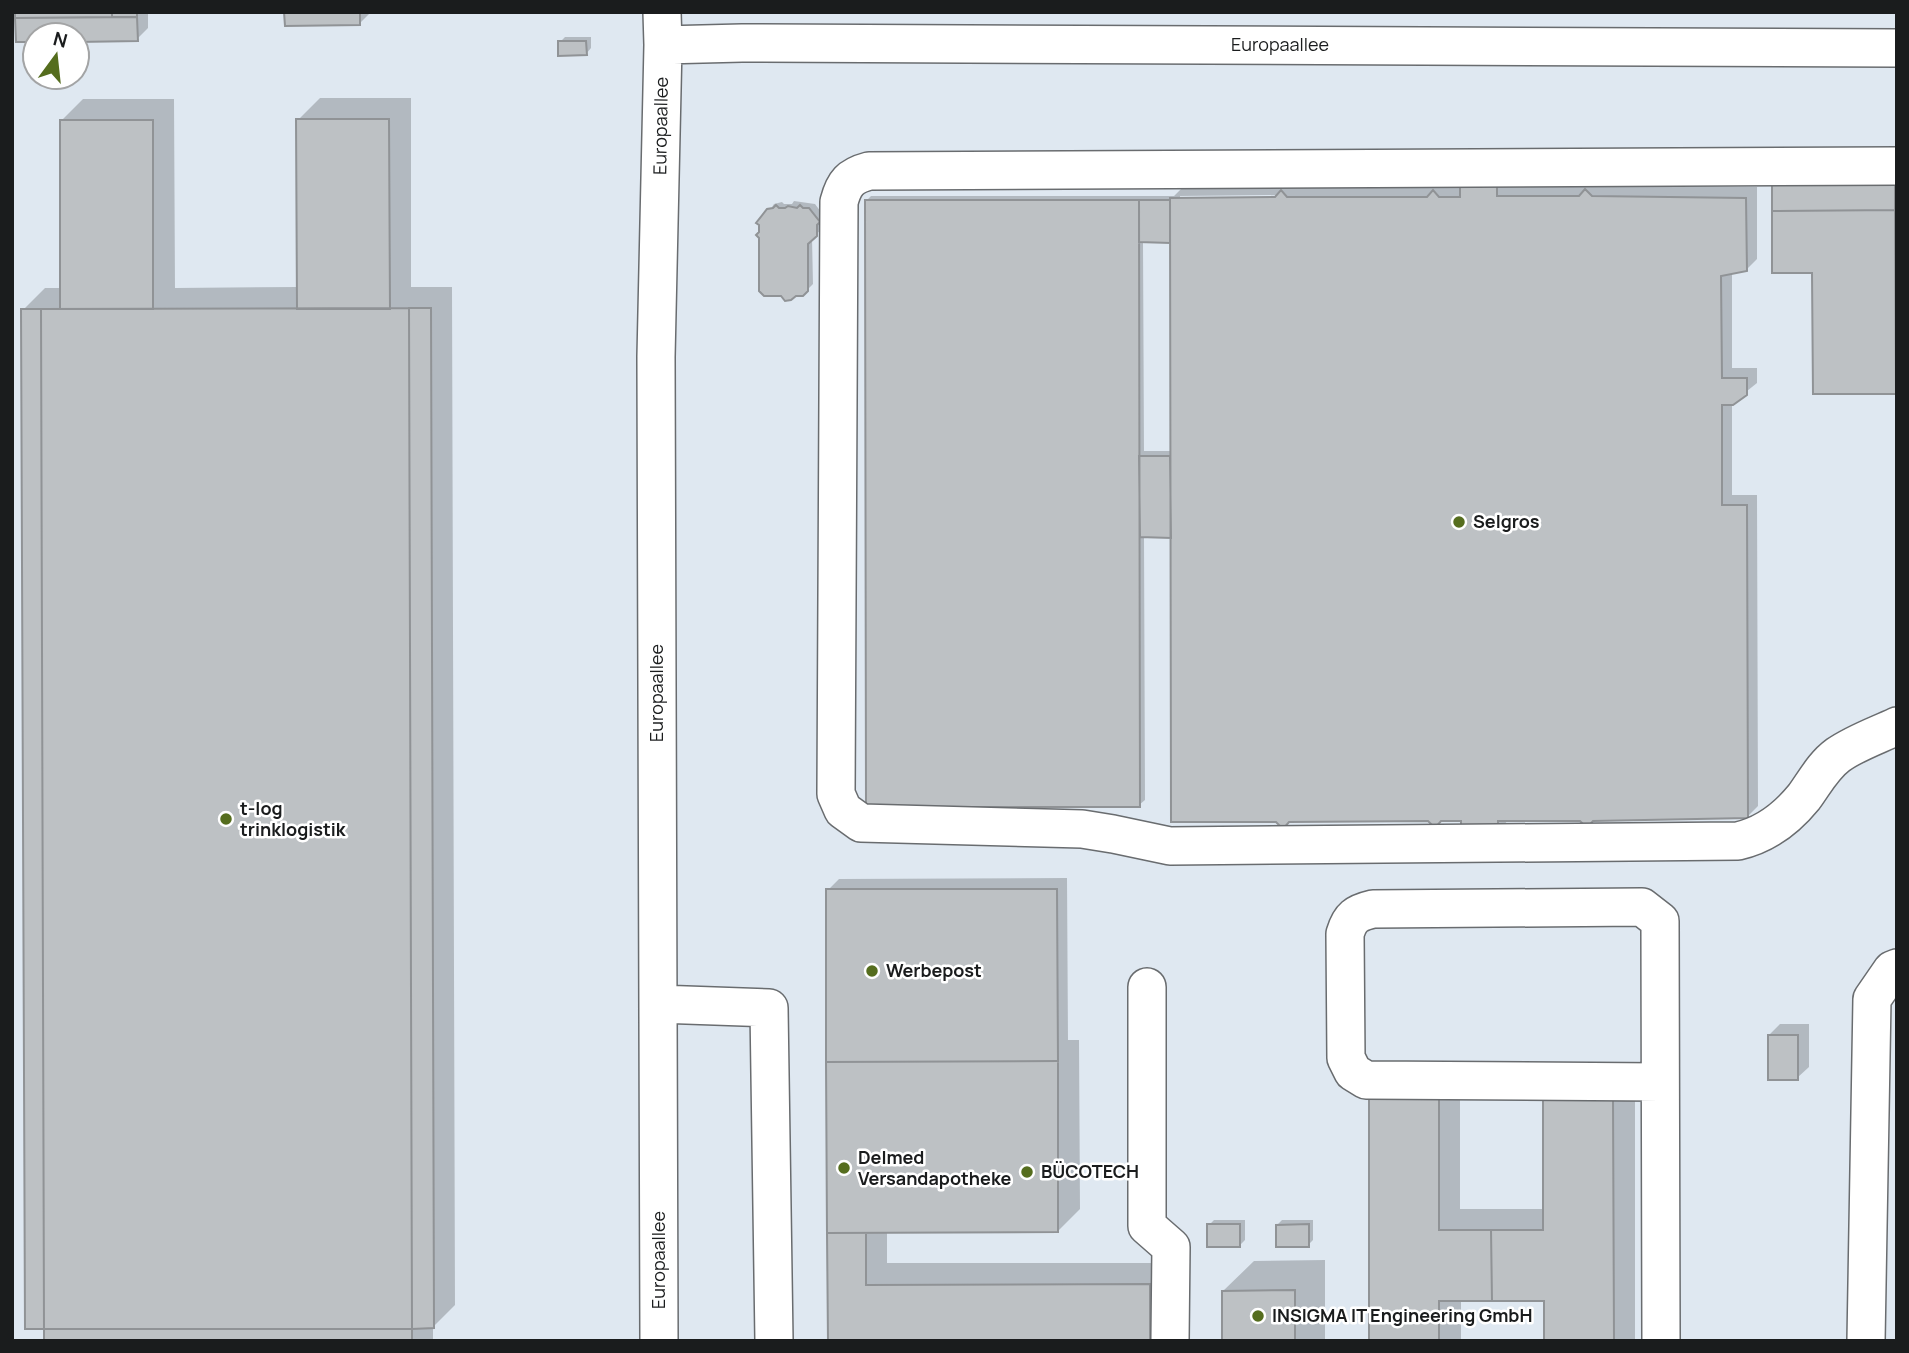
<svg xmlns="http://www.w3.org/2000/svg" width="1909" height="1353" viewBox="0 0 1909 1353" font-family="Manrope,sans-serif">
<style>
.built{fill:#dfe8f1;fill-rule:evenodd}
.shadow{fill:#0003;fill-rule:evenodd}
.building{fill:#bdc1c4;stroke:#909396;stroke-width:2}
.lines{fill:none;stroke-linecap:round;stroke-linejoin:round}
.minor-casing{stroke:#696c6f;stroke-width:40}
.minor{stroke:#fff;stroke-width:37}
.poi-dot{fill:#556d1e;stroke:#fff;stroke-width:2.5}
.labels{text-anchor:middle;stroke-width:5;stroke-linejoin:round;paint-order:stroke}
.street-label{font-size:18px;fill:#1a1c1d;stroke:#fff}
.poi-label{font-size:18px;font-weight:bold;fill:#1a1c1d;stroke:#fff;text-anchor:start}
</style>
<rect width="100%" height="100%" fill="#eff2f6"/>
<!-- built -->
<path class="built" d="M 12,12 L 1897,12 L 1897,1341 L 12,1341 ZM 35,35 L 77,35 L 77,77 L 35,77 Z"/>
<!-- shadow -->
<path class="shadow" d="M 17,12 L 148,12 L 148,28 L 137,39 L 77,40 L 77,35 L 35,35 L 35,40 L 17,40 Z
M 286,12 L 371,12 L 360,23 Z
M 565,37 L 591,37 L 591,48 L 586,54 L 560,42 Z
M 320,98 L 411,98 L 411,287 L 452,287 L 455,1305 L 433,1327 L 433,1341 L 46,1341 L 23,310 L 45,288 L 62,288 L 61,121 L 83,99 L 174,99 L 175,288 L 298,287 L 298,120 Z
M 1897,170 L 1897,391 L 1814,393 Z
M 1598,180 L 1603,186 L 1757,187 L 1757,259 L 1746,270 L 1732,272 L 1732,368 L 1757,368 L 1757,383 L 1732,403 L 1732,495 L 1757,495 L 1758,806 L 1747,817 L 1509,819 L 1498,832 L 1172,536 L 1144,536 L 1145,800 L 1139,805 L 866,201 L 871,196 L 1174,196 L 1183,187 L 1591,186 ZM 1284,195 L 1284,199 L 1180,199 L 1180,196 ZM 1143,241 L 1172,241 L 1172,451 L 1144,451 Z
M 794,201 L 815,204 L 824,216 L 822,229 L 812,238 L 813,284 L 803,294 L 761,224 L 774,204 L 782,202 L 784,204 L 792,204 Z
M 1067,878 L 1068,1040 L 1079,1040 L 1080,1209 L 1058,1231 L 887,1231 L 887,1263 L 1171,1263 L 1157,1341 L 829,1341 L 828,890 L 839,879 Z
M 1780,1024 L 1809,1024 L 1809,1067 L 1797,1078 L 1769,1035 Z
M 1393,1078 L 1460,1078 L 1460,1209 L 1545,1209 L 1545,1100 L 1635,1078 L 1635,1341 L 1546,1341 L 1545,1299 L 1461,1299 L 1461,1341 L 1371,1341 L 1371,1100 Z
M 1214,1220 L 1245,1220 L 1245,1240 L 1240,1245 L 1209,1225 Z
M 1282,1220 L 1313,1220 L 1313,1240 L 1308,1245 L 1277,1225 Z
M 1325,1260 L 1325,1341 L 1224,1341 L 1223,1291 L 1254,1261 Z"/>
<!-- building -->
<path class="building" d="M 15,12 L 112,12 L 112,17 L 15,18 Z
M 112,12 L 137,12 L 137,17 L 112,17 Z
M 284,12 L 360,12 L 360,25 L 285,26 Z
M 137,17 L 138,41 L 77,42 L 77,35 L 35,35 L 35,42 L 16,42 L 15,18 Z
M 558,41 L 586,41 L 587,55 L 558,56 Z
M 296,119 L 389,119 L 390,309 L 297,309 Z
M 60,120 L 153,120 L 153,309 L 60,309 Z
M 1895,180 L 1895,210 L 1772,211 L 1772,181 Z
M 1460,184 L 1497,184 L 1497,196 L 1579,196 L 1585,189 L 1592,196 L 1746,198 L 1747,271 L 1721,276 L 1722,378 L 1747,378 L 1747,395 L 1733,405 L 1722,405 L 1722,505 L 1747,505 L 1748,818 L 1593,821 L 1587,828 L 1580,821 L 1498,821 L 1498,834 L 1461,834 L 1461,821 L 1441,821 L 1435,828 L 1428,821 L 1289,822 L 1283,829 L 1276,822 L 1171,822 L 1170,198 L 1275,197 L 1281,190 L 1287,197 L 1427,197 L 1433,190 L 1439,197 L 1460,197 Z
M 865,200 L 1139,200 L 1140,807 L 866,807 Z
M 1139,200 L 1170,200 L 1170,243 L 1139,242 Z
M 776,205 L 779,208 L 785,208 L 788,206 L 797,208 L 800,205 L 803,208 L 809,208 L 820,222 L 817,225 L 817,236 L 808,244 L 808,291 L 803,296 L 796,296 L 791,300 L 785,301 L 781,296 L 764,296 L 759,291 L 759,238 L 756,235 L 759,232 L 759,225 L 756,223 L 767,209 L 773,208 Z
M 1895,210 L 1896,394 L 1813,394 L 1812,273 L 1772,273 L 1772,211 Z
M 409,308 L 412,1329 L 44,1329 L 41,309 Z
M 409,308 L 431,308 L 434,1328 L 412,1329 Z
M 21,309 L 41,309 L 44,1329 L 25,1329 Z
M 1139,456 L 1170,456 L 1171,538 L 1140,537 Z
M 826,889 L 1057,889 L 1058,1061 L 826,1062 Z
M 1768,1035 L 1798,1035 L 1798,1080 L 1768,1080 Z
M 1058,1061 L 1058,1232 L 827,1233 L 826,1062 Z
M 1369,1099 L 1439,1099 L 1439,1230 L 1491,1230 L 1492,1301 L 1439,1301 L 1439,1341 L 1369,1341 Z
M 1543,1099 L 1613,1099 L 1614,1341 L 1544,1341 L 1544,1301 L 1492,1301 L 1491,1230 L 1543,1230 Z
M 1207,1224 L 1240,1224 L 1240,1247 L 1207,1247 Z
M 1309,1224 L 1309,1247 L 1276,1247 L 1276,1225 Z
M 827,1233 L 866,1233 L 866,1285 L 1150,1284 L 1150,1341 L 828,1341 Z
M 1295,1290 L 1295,1341 L 1222,1341 L 1222,1291 Z
M 44,1329 L 412,1329 L 412,1341 L 44,1341 Z"/>
<g class="lines">
<defs>
<path id="minor" d="M 663,45 L 742,43 L 1897,48
M 1897,166 L 869,171 C 850,176 844,183 839,202 L 836,794 L 843,810 L 861,823 L 1082,829 L 1113,834 L 1170,846 L 1738,841 C 1765,835 1786,819 1804,797 C 1815,782 1823,766 1838,755 C 1855,743 1878,735 1897,726
M 1147,987 L 1147,1226 L 1171,1247 L 1170,1341
M 658,1004 L 769,1008 L 774,1341
M 1660,1082 L 1366,1080 L 1353,1072 L 1346,1058 L 1345,934 C 1350,917 1356,913 1373,909 L 1642,907 L 1660,921 L 1661,1341
M 659,1341 L 656,357 L 663,45 L 662,12
M 1866,1341 L 1872,999 L 1892,970 L 1897,968"/>
</defs>
<!-- minor casing -->
<use href="#minor" class="minor-casing"/>
<!-- minor -->
<use href="#minor" class="minor"/>
</g>
<!-- markers -->
<g class="poi-dot">
<circle cx="1459" cy="522" r="7"/>
<circle cx="226" cy="819" r="7"/>
<circle cx="872" cy="971" r="7"/>
<circle cx="844" cy="1168" r="7"/>
<circle cx="1027" cy="1172" r="7"/>
<circle cx="1258" cy="1316" r="7"/>
</g>
<g class="labels">
<!-- street labels -->
<g class="street-label">
<text x="1280" y="51">Europaallee</text>
<text transform="translate(661 126) rotate(-89)" y="6">Europaallee</text>
<text transform="translate(657 693) rotate(-90)" y="6">Europaallee</text>
<text transform="translate(659 1260) rotate(-90)" y="6">Europaallee</text>
</g>
<!-- poi labels -->
<g class="poi-label">
<text x="1473" y="528">Selgros</text>
<text x="240" y="815">t-log<tspan x="240" dy="21">trinklogistik</tspan></text>
<text x="886" y="977">Werbepost</text>
<text x="858" y="1164">Delmed<tspan x="858" dy="21">Versandapotheke</tspan></text>
<text x="1041" y="1178">BÜCOTECH</text>
<text x="1272" y="1322">INSIGMA IT Engineering GmbH</text>
</g>
</g>
<!-- border -->
<rect width="1909" height="1353" fill="none" stroke="#1a1c1d" stroke-width="28"/>
<!-- north arrow -->
<g transform="translate(56 56) rotate(15)"><circle r="33" fill="#ffffff" stroke="#a3a4a5" stroke-width="2"/>
<path d="M0-5L12 26L0 18L-12 26Z" fill="#556d1e"/>
<text y="-10" font-size="19" font-weight="bold" text-anchor="middle" fill="#1a1c1d">N</text>
</g>
</svg>
